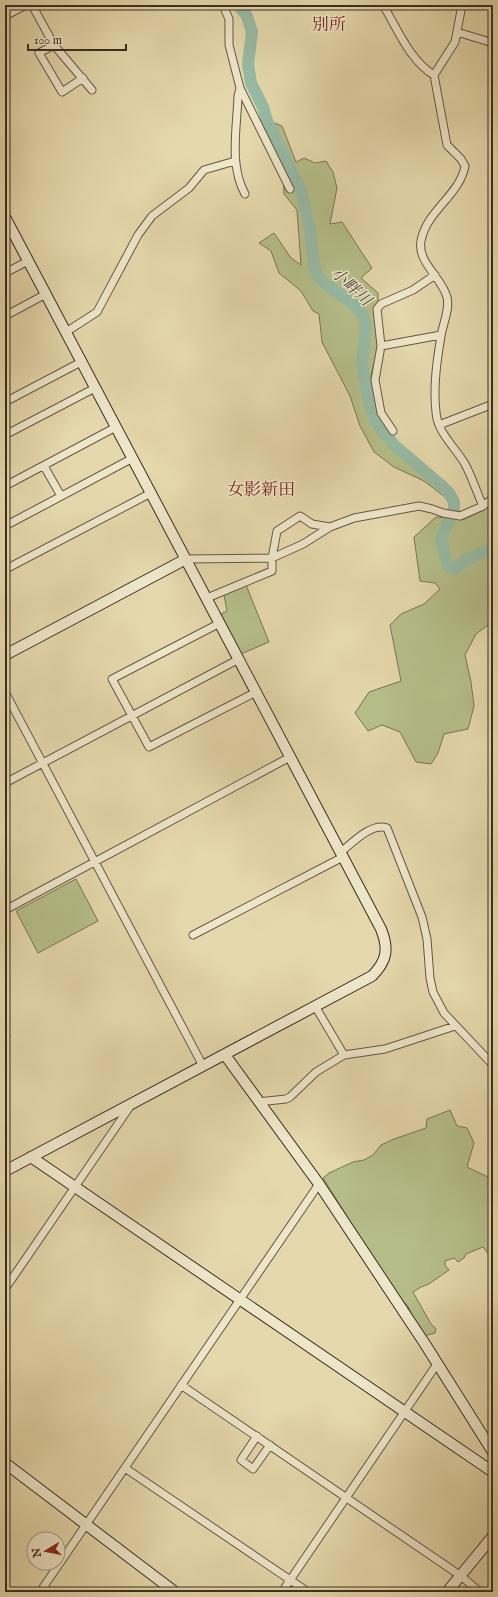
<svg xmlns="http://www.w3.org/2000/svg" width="498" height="1597" viewBox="0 0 498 1597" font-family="'IM FELL English','Noto Serif JP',serif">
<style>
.green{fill:#b5be89;stroke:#787656}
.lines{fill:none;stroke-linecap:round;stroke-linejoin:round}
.river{stroke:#97bba5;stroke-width:12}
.street-casing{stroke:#655845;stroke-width:9}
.secondary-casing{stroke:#3a2e23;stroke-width:12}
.street{stroke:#eee6c9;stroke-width:7}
.secondary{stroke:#eee6c9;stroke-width:10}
.labels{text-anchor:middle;stroke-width:3;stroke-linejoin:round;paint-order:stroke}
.water-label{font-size:16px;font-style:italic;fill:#4d4a3d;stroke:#eee6c9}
.quarter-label{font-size:17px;fill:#7a1f14;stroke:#eee6c9}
</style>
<rect width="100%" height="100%" fill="#e5d8ac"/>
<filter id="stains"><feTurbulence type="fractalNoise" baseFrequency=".005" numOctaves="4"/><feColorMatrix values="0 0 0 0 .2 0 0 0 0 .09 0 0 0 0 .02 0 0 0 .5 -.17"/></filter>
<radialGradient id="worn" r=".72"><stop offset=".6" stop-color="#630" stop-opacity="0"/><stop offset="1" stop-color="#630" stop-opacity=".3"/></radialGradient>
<!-- green -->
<path class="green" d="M 262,118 L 282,126 L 296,162 L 304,158 L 315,163 L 326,161 L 333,172 L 337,188 L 330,224 L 342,222 L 372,268 L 361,278 L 378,293 L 378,346 L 370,380 L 378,417 L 410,462 L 432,480 L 445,497 L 424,481 L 394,467 L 374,452 L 360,426 L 350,396 L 322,342 L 319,314 L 313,311 L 301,291 L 279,273 L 271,251 L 259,243 L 274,233 L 291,258 L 301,265 L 297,210 L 284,194 L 283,164 Z
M 493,502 L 493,644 L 488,625 L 476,634 L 465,655 L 471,682 L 474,706 L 468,729 L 444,734 L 438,753 L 431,764 L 416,762 L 400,732 L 382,725 L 368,731 L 355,713 L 369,692 L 401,681 L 390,625 L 401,614 L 424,604 L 440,589 L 435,583 L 420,581 L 414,537 L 436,517 L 465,519 L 485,509 Z
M 246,585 L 269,642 L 241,654 L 221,614 L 227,611 L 224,595 Z
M 76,879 L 98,921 L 38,953 L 16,911 Z
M 450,1110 L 457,1126 L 467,1128 L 474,1143 L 467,1167 L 490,1178 L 493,1182 L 493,1260 L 483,1247 L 466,1254 L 464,1258 L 458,1262 L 454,1258 L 445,1261 L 445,1265 L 449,1270 L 429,1284 L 421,1287 L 413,1292 L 431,1324 L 436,1329 L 435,1333 L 424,1336 L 415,1322 L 408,1306 L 397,1296 L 323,1178 L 329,1173 L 353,1162 L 364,1160 L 373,1155 L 381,1145 L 394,1139 L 426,1128 L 427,1119 Z"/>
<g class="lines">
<!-- river -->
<path class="river" d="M 238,5 L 247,16 L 252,32 L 248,64 L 251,83 L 263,107 L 267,121 L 301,190 L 310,229 L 314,265 L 317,275 L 323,282 L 356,306 L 363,315 L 366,326 L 362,364 L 369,404 L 376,422 L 394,445 L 441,485 L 449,493 L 454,502 L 454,509 L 441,539 L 447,565 L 454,569 L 466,560 L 493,548"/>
<defs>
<path id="street" d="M 32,5 L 54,45 L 92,90
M 223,5 L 229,19 L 229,45 L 240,88 L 290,189
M 383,5 C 397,28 410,61 434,75
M 462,5 L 455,42 L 434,75 L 447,145 L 461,159 L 465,166 C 460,195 426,211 421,241 C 417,262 442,278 447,297 C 450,310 443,323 441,336 C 437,360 433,387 436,412 C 437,432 455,447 465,464 C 472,477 477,493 483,506
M 5,16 L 26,5
M 457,32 L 493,43
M 54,45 L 39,53 L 62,92 L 83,78
M 240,88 L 238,96 C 237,128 229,165 245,194
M 5,273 L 28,261
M 5,316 L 46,294
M 66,332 L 97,312 L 138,235 L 152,216 L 189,188 L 204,170 L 235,161
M 381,346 L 441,335
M 5,402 L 81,362
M 439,425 L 493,404
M 393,431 L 381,413 L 375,380 L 381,346 L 377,309 L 381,304 L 413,290 L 435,275
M 5,435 L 95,388
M 44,466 L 61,496
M 5,486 L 116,427
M 5,526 L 133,458
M 186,559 L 272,558 L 303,544 L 330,527 L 354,518 L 419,506 L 432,509 L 443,513 L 460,516 L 483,506 L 493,498
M 5,567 L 6,569 L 151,493
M 207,598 L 272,571 L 272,558 L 277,531 L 300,516 L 312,524 L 330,527
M 220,623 L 112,679 L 149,747 L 256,692
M 5,692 L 203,1066
M 5,783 L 239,659
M 341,852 C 352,843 372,822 387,828 L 422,917 L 427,939 L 430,978 L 433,992 L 444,1013 L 493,1065
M 5,910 L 290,757
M 193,935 L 343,857
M 315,1006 L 344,1055
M 5,1036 L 6,1036
M 258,1102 L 286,1099 L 290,1097 L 316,1072 L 344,1055 L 385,1049 L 455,1026
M 5,1289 L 131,1105
M 181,1385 L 461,1576 L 480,1592
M 257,1436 L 241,1460 L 253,1469 L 270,1445
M 125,1468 L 308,1592
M 40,1592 L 319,1184
M 282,1592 L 437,1364"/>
<path id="secondary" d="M 5,217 L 381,929 C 389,949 387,961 372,976 L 5,1171
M 5,655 L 186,559
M 225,1055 L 319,1184 L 425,1344 L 493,1452
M 31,1157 L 493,1472
M 5,1463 L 175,1592
M 447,1592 L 493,1536"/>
</defs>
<!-- street casing -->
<use href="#street" class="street-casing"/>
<!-- secondary casing -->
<use href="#secondary" class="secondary-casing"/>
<!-- street -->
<use href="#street" class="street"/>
<!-- secondary -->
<use href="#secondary" class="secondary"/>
</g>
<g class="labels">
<!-- water labels -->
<g class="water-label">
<text transform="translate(352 286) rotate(43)" y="6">小畔川</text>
</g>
<!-- quarter labels -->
<g class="quarter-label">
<text x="329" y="30">別所</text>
<text x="261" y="495">女影新田</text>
</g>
</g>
<!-- margin -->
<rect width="498" height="1597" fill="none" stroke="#e5d8ac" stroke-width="20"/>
<rect x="6" y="6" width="486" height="1585" fill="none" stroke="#3a2e23" stroke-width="2"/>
<rect x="10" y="10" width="478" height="1577" fill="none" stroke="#3a2e23"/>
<!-- north arrow -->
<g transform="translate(46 1551) rotate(260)"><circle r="19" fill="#eee6c9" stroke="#a69c87"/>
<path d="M0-3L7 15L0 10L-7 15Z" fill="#8f2418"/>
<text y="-6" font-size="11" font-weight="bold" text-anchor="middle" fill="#3a2e23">N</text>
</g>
<!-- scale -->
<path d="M28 44v6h98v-6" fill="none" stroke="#3a2e23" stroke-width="2"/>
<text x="34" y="44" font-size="12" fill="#3a2e23" stroke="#eee6c9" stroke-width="3" paint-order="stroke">100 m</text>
<rect width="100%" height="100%" filter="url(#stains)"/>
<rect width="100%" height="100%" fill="url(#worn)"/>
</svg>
